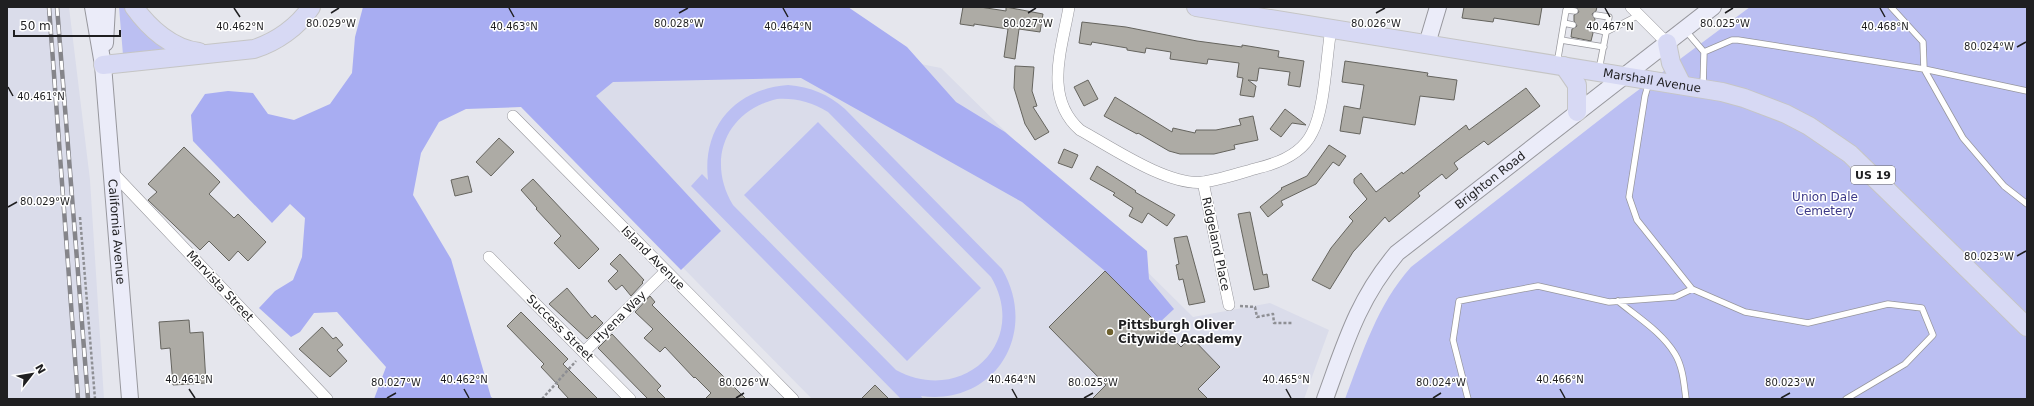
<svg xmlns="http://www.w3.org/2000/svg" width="2034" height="406" viewBox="0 0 2034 406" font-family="'DejaVu Sans',sans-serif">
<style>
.built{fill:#dadcea}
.green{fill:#bbbff2;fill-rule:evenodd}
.forest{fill:#a8adf2}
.building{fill:#adaba5;stroke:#65645e}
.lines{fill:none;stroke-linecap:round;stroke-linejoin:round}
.lane-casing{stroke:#97979d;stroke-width:7}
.street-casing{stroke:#97979d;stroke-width:12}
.secondary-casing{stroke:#97979d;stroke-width:18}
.primary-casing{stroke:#c5c5c5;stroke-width:20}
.path{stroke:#8e8f94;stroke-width:2.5;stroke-dasharray:3 2;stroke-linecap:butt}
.lane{stroke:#fff;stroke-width:5.5}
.street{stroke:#fff;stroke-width:11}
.secondary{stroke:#ebecf9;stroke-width:16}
.primary{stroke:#d7d9f4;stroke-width:18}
.rail-casing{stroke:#85858a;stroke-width:4.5}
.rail{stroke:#fff;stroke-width:3;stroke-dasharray:9;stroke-linecap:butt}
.ticks{fill:none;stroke:#1f1f21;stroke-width:1.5}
.poi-dot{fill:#6d602d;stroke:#fff;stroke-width:1.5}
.labels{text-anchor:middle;stroke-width:3;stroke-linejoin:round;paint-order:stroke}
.shield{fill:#fff;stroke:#626264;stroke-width:1}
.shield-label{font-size:11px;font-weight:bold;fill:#1f1f21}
.street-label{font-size:12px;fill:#1f1f21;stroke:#fff}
.park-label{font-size:12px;fill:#3b3887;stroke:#fff}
.poi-label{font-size:12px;font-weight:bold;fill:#1f1f21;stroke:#fff;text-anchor:start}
.ticks-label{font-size:10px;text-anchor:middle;fill:#1f1f21;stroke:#fff;stroke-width:3;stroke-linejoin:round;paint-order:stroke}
</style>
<rect width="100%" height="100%" fill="#e5e6ed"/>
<!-- built -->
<path class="built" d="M 7,7 L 69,7 L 90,180 L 104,399 L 7,399 Z
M 629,7 L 941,68 L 1193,317 L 1270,303 L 1329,330 L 1304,399 L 812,399 L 524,106 Z"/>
<!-- green -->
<path class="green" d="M 119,7 L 126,7 L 164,45 L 165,49 L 123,55 Z
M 1750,7 L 2027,7 L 2027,399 L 1345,399 C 1363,352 1377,305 1411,267 L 1625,100 Z
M 788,85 C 811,87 828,94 845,109 L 1002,269 C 1039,332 996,406 921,396 L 923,399 L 901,399 L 691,186 L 702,174 L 708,180 C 702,127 735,89 788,85 ZM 777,99 C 796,98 811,102 828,112 L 991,277 C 1030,343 962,406 896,370 L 733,205 C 706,160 726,111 777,99 Z
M 818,122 L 981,288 L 907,361 L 744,195 Z"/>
<!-- forest -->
<path class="forest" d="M 363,7 L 848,7 L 907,47 L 956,102 L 1005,132 L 1147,251 L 1149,279 L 1174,309 L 1158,324 L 1105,271 L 1022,202 L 801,78 L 613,82 L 596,96 L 721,231 L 681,270 L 521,107 L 466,109 L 439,122 L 421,153 L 413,195 L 451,259 L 491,397 L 494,399 L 374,399 L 386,367 L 337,312 L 314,313 L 300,332 L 291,337 L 259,308 L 275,291 L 293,280 L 302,257 L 305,218 L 290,204 L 272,223 L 193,141 L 191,115 L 205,94 L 228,91 L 253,93 L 268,114 L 294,120 L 330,104 L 352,73 L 355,37 Z"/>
<!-- building -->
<path class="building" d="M 963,7 L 980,7 L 1006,11 L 1006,7 L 1043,14 L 1040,32 L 1019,29 L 1015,59 L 1004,57 L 1008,29 L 974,24 L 974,26 L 960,24 Z
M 1464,7 L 1542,7 L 1539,25 L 1494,18 L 1493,22 L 1462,18 Z
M 1576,7 L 1597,7 L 1596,11 L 1592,14 L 1595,19 L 1594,25 L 1589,28 L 1593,33 L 1591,41 L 1571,37 L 1572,29 L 1577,26 L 1574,21 L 1574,15 L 1579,12 Z
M 1082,22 L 1126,27 L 1197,41 L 1242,47 L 1242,45 L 1279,51 L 1278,57 L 1304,61 L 1300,87 L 1288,85 L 1290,72 L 1259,68 L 1257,81 L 1248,80 L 1256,86 L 1254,97 L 1240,95 L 1243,78 L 1237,77 L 1239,63 L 1208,59 L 1207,64 L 1170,59 L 1171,52 L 1146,48 L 1145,53 L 1127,50 L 1127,48 L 1092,42 L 1091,45 L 1079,43 Z
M 1345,61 L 1428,73 L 1427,76 L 1457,80 L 1454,100 L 1420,96 L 1415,125 L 1363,117 L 1360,134 L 1340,131 L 1344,106 L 1360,109 L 1364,85 L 1342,82 Z
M 1015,66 L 1034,67 L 1032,91 L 1037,106 L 1033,107 L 1049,132 L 1035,140 L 1025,124 L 1014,88 Z
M 1088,80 L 1098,99 L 1084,106 L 1074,87 Z
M 1526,88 L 1540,106 L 1488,145 L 1484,141 L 1454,163 L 1458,169 L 1446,179 L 1442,174 L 1418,193 L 1420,196 L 1389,222 L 1385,217 L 1353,252 L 1330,289 L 1312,280 L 1331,248 L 1353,221 L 1349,217 L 1367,199 L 1354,183 L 1354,179 L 1361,173 L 1376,192 L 1402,172 L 1403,174 L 1466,125 L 1469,130 Z
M 1115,97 L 1172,132 L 1173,128 L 1195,133 L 1196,130 L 1216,130 L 1241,125 L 1239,119 L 1253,116 L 1258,140 L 1234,145 L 1235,149 L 1214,154 L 1180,154 L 1169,151 L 1138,133 L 1137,134 L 1104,116 Z
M 1285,109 L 1306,125 L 1292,123 L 1281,137 L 1270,129 Z
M 499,138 L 514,152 L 491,176 L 476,162 Z
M 1329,145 L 1346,156 L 1339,166 L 1333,162 L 1316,184 L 1281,201 L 1283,205 L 1268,217 L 1260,207 L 1282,189 L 1281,188 L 1307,176 Z
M 184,147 L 220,182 L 209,194 L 234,218 L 238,214 L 266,242 L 248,261 L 238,251 L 229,261 L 209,241 L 200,250 L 148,200 L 157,192 L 148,184 Z
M 1064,149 L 1078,155 L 1072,168 L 1058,163 Z
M 1097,166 L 1136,191 L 1135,192 L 1175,215 L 1167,226 L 1148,213 L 1142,223 L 1129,216 L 1133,208 L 1113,195 L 1115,193 L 1090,179 Z
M 468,176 L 472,192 L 455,196 L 451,180 Z
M 533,179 L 599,249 L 579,269 L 554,243 L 561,236 L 536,209 L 537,208 L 521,190 Z
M 1250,212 L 1263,275 L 1267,274 L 1269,287 L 1254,290 L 1238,214 Z
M 1187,236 L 1205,302 L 1189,305 L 1183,279 L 1179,280 L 1176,265 L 1179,264 L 1174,238 Z
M 620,254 L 644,280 L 642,282 L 643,283 L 631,296 L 622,285 L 616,290 L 608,281 L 618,271 L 610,264 Z
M 1105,271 L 1181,347 L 1191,337 L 1220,367 L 1198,389 L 1208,399 L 1092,399 L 1106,385 L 1049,327 Z
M 567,288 L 592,318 L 595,315 L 603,323 L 587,339 L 549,304 Z
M 650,296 L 655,302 L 652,305 L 746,399 L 705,399 L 711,393 L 695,377 L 694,378 L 665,347 L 660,352 L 644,338 L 653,329 L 635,312 Z
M 521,312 L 568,359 L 563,364 L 598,399 L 569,399 L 558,387 L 559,386 L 541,367 L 544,364 L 507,326 Z
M 189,320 L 190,333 L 203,332 L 206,383 L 173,385 L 170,348 L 161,349 L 159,322 Z
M 322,327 L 333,339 L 336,337 L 343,345 L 337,350 L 347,361 L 330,377 L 299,349 Z
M 612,334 L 661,386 L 657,390 L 666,399 L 648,399 L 598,348 Z
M 875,385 L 889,399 L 861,399 Z"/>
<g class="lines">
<defs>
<path id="lane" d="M 1891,7 L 1923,42 L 1924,69 L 1963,138 L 2004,186 L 2027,204
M 1596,15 L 1609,17 L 1599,70
M 1564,23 L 1573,25
M 1593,29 L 1606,32 L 1639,15
M 1686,31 L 1704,52 L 1703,86
M 1561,40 L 1604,47
M 1704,52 L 1732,40 L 1738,40 L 1924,69 L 2027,91
M 1557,64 L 1566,10 L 1575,11
M 1649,82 L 1645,96 L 1629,197 L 1637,220 L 1692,289
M 1618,301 C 1637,317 1662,332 1675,354 C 1683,367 1684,384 1686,399
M 1468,399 L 1453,340 L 1459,301 L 1538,286 L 1609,302 L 1675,297 L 1692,289 L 1745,312 L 1808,323 L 1888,304 L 1922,308 L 1933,335 L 1905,364 L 1846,399"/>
<path id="street" d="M 1069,7 C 1062,49 1043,97 1080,130 C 1111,147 1169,187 1204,182 C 1222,179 1240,173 1258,168 C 1279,163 1302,154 1312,133 C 1325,109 1326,58 1331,29
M 1631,7 L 1667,43
M 513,116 L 793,399
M 113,173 L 327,399
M 1203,182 L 1229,305
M 489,257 L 630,399
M 584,352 L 666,271"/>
<g id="secondary">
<path id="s1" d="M 93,7 L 103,65 L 130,399"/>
<path d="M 105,43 L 107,7"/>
<path d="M 1427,44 L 1438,7"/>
<path id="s2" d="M 1325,399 C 1345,344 1358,299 1397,253 L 1713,7"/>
</g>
<g id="primary">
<path d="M 134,7 C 149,28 172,49 199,52"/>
<path id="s3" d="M 1196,7 L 1722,92 L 1744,98 L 1786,114 L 1809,126 L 1850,154 L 2027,327"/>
<path d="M 1667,43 L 1671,63 L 1682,85"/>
<path d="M 103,65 L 254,49 C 276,42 298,27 311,7"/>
<path d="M 1564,66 L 1577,85 L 1577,112"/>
</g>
</defs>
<!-- lane casing -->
<use href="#lane" class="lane-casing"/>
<!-- street casing -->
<use href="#street" class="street-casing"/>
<!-- secondary casing -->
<use href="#secondary" class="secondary-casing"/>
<!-- primary casing -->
<use href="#primary" class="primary-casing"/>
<!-- path -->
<path class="path" d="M 80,217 L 95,399
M 1240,306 L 1255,307 L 1257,317 L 1273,314 L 1274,323 L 1293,323
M 542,399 L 576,361"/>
<!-- lane -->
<use href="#lane" class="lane"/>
<!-- street -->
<use href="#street" class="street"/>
<!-- secondary -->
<use href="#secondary" class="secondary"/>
<!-- primary -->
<use href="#primary" class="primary"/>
<defs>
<path id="rail" d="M 49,7 L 78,399
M 57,7 L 88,399"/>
</defs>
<!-- rail casing -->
<use href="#rail" class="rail-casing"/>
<!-- rail -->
<use href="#rail" class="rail"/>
</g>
<!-- ticks -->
<path class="ticks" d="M 234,8 L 240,17M 509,8 L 514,17M 783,8 L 788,17M 1605,8 L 1610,17M 1880,8 L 1885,17M 331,13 L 339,8M 679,13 L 688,8M 1028,13 L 1036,8M 1376,13 L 1385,8M 1725,13 L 1733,8M 2017,47 L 2026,42M 8,87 L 13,96M 8,207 L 17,202M 2017,256 L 2026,251M 189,389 L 195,398M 464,389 L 469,398M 1012,389 L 1017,398M 1286,389 L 1291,398M 1560,389 L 1565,398M 387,398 L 396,393M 736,398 L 744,393M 1084,398 L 1093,393M 1433,398 L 1441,393M 1781,398 L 1790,393"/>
<!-- markers -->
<circle class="poi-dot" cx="1110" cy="332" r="4"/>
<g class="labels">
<!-- shield labels -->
<rect class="shield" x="1851" y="166" width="44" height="18" rx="3"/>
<g class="shield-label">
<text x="1873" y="179">US 19</text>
</g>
<!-- street labels -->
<g class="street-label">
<text dy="4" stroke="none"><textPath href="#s3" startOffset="462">Marshall Avenue</textPath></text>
<text dy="4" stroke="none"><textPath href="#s2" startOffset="282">Brighton Road</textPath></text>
<text dy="4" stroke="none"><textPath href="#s1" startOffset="226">California Avenue</textPath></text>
<text transform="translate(1216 244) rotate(78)" y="4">Ridgeland Place</text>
<text transform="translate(653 258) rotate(45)" y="4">Island Avenue</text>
<text transform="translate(220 286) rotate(47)" y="4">Marvista Street</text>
<text transform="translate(620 317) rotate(-45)" y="4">Hyena Way</text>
<text transform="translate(560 328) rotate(45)" y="4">Success Street</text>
</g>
<!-- park labels -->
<g class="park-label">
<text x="1825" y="201">Union Dale<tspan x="1825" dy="14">Cemetery</tspan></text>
</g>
<!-- poi labels -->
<g class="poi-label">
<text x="1118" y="329">Pittsburgh Oliver<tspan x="1118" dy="14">Citywide Academy</tspan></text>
</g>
</g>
<g class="ticks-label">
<text x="331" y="27">80.029°W</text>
<text x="679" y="27">80.028°W</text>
<text x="1028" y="27">80.027°W</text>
<text x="1376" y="27">80.026°W</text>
<text x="1725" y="27">80.025°W</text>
<text x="240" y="30">40.462°N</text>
<text x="514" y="30">40.463°N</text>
<text x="788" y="30">40.464°N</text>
<text x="1610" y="30">40.467°N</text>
<text x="1885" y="30">40.468°N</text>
<text x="1989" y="50">80.024°W</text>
<text x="41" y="100">40.461°N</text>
<text x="45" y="205">80.029°W</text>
<text x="1989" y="260">80.023°W</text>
<text x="189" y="383">40.461°N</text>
<text x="464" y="383">40.462°N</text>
<text x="1012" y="383">40.464°N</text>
<text x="1286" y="383">40.465°N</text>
<text x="1560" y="383">40.466°N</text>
<text x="396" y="386">80.027°W</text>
<text x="744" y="386">80.026°W</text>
<text x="1093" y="386">80.025°W</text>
<text x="1441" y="386">80.024°W</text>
<text x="1790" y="386">80.023°W</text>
</g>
<!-- border -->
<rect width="2034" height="406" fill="none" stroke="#1f1f21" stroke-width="16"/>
<!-- north arrow -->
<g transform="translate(32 374) rotate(59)" stroke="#ffffff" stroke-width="3" paint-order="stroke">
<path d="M0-3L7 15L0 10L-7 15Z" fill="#1f1f21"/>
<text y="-6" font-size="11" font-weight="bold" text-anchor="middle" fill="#1f1f21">N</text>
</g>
<!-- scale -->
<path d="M14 30v6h106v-6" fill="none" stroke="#1f1f21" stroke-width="2"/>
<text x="20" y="30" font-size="12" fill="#1f1f21" stroke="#ffffff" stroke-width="3" paint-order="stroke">50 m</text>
</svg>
